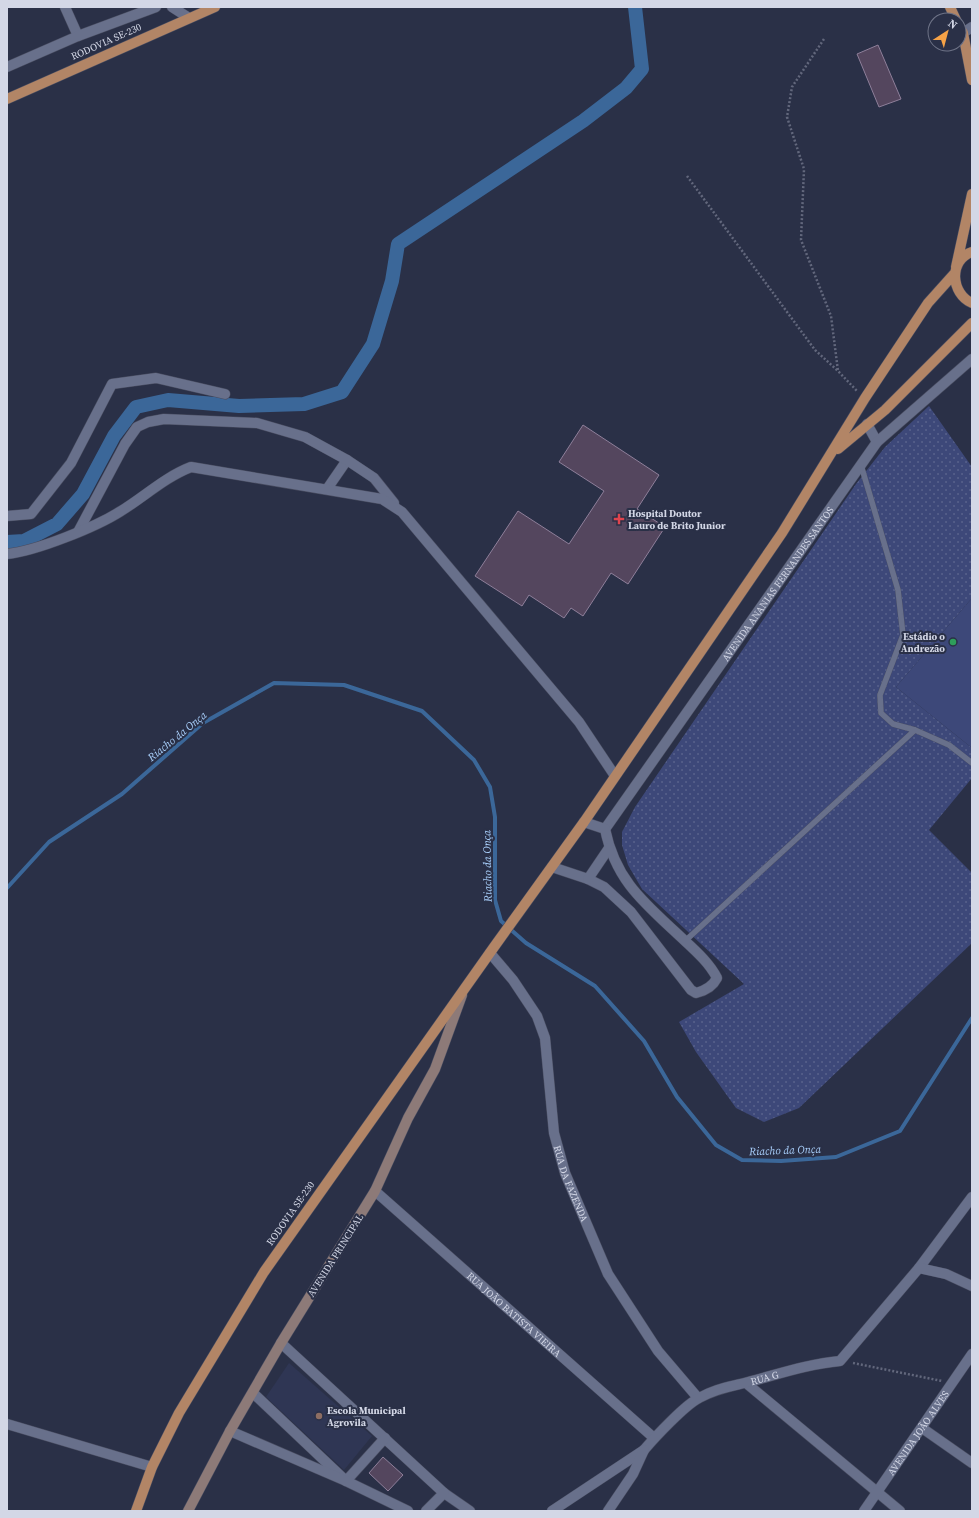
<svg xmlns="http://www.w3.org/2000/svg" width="979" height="1518" viewBox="0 0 979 1518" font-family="'Source Serif 4',serif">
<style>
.built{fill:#2f3654}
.green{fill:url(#green-dots)}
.pitch{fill:#3d4879}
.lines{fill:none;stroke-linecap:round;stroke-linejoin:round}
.stream{stroke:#3b6799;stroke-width:4}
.canal{stroke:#3b6799;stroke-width:14}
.building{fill:#54465e;stroke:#8e7f9a}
.lane-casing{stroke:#494d61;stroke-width:6}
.street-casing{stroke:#494d61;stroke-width:11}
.secondary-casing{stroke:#494d61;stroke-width:11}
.primary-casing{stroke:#494d61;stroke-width:11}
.path{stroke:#62677c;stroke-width:2.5;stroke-dasharray:2 2;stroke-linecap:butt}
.lane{stroke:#68708b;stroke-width:5.5}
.street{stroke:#68708b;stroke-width:10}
.secondary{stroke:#8d7a78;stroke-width:10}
.primary{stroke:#b28566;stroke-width:10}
.health-dot{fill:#e0444e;stroke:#2a3047;stroke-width:1.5}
.leisure-dot{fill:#2e9e5b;stroke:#2a3047;stroke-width:1.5}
.education-dot{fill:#8d6e63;stroke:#2a3047;stroke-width:1.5}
.labels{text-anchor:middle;stroke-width:4;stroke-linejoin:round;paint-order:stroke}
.street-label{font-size:10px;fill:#d3d7e6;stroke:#2a3047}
.poi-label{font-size:10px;font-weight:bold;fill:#d3d7e6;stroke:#2a3047;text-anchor:start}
.water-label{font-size:11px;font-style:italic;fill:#a8cefa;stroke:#2a3047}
</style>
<defs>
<pattern id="green-dots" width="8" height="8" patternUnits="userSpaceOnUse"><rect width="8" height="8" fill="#3d4879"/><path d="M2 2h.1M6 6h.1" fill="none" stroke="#58628c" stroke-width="1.8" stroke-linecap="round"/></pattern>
</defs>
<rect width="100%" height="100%" fill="#2a3047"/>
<!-- built -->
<path class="built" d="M 289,1363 L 372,1436 L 344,1470 L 266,1397 Z"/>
<!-- green -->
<path class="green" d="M 929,406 L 972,467 L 972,598 L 896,687 L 972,748 L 972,778 L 929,830 L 972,873 L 972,943 L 799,1108 L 764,1122 L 736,1108 L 696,1052 L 679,1022 L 744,984 L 642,889 L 628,865 L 622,845 L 622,832 L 635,807 L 856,484 L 885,447 Z"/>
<!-- pitch -->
<path class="pitch" d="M 972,598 L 972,748 L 896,687 Z"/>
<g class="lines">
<!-- stream -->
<path class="stream" d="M 7,888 L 49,842 L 122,794 L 203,723 L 274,683 L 344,685 L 422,711 L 474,760 L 490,787 L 495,817 L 495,900 L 501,921 L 526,943 L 595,986 L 644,1041 L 677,1097 L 716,1145 L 742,1160 L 781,1161 L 836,1157 L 900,1131 L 972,1018"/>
<!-- canal -->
<path class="canal" d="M 7,542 L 24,541 L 57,524 L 83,494 L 114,436 L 136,407 L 168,400 L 239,406 L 304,404 L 342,392 L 373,344 L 392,281 L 398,244 L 583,121 L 626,88 L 642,69 L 635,7"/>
</g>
<!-- building -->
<path class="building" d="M 878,45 L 901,99 L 879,107 L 857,54 Z
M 583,425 L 659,475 L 637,509 L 665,527 L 628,584 L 611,573 L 583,616 L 571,608 L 564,618 L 529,595 L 522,606 L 475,576 L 518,511 L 569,544 L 604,491 L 559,462 Z
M 383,1457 L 403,1475 L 388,1491 L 369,1473 Z"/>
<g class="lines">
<defs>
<path id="lane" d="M 861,465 L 898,590 L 903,635 L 880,695 L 881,713 L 893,724 L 915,730 L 949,745 L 972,763
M 685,941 L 915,730"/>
<g id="street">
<path d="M 65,7 L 78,36"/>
<path d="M 172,7 L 189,18"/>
<path d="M 963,33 L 972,27"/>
<path d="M 7,67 L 78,36 L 156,7"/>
<path d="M 867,424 L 877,442"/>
<path d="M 327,489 L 347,460"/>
<path d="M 7,516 L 31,514 L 71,463 L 112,384 L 156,378 L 225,394"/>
<path d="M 78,532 L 125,444 L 137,427 L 148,422 L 164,419 L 257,423 L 305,437 L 347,460 L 374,478 L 394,503"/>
<path d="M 7,554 C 36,551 96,527 121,511 C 144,497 165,477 191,467 L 382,499 L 402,512 L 579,722 L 615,776"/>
<path id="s1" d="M 605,829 L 877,442 L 972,359"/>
<path d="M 552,867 L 588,879 L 604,887 L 631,912 L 691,990 L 696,993 C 704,991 713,986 717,978 C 710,964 697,952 685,941 C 647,905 616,883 605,829 L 584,822"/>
<path d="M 588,879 L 609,848"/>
<path id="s2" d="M 490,953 L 513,980 L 537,1016 L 545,1038 L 554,1133 L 565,1173 L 608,1274 L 658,1351 L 698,1398"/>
<path id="s3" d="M 375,1191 L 654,1438"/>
<path d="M 919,1268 L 972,1197"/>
<path d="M 281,1343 L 444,1493 L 470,1511"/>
<path d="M 746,1383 L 900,1511"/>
<path d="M 253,1393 L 346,1481 L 385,1438"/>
<path d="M 7,1424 L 152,1467"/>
<path d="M 922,1428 L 972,1463"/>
<path d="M 230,1431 L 346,1481 L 408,1511"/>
<path d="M 426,1511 L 444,1493"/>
<path id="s4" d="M 552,1511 L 644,1450 C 655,1437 685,1405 699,1398 C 717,1388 730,1387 748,1382 C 779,1374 808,1364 840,1361 L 919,1268 L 946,1274 L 972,1286"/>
<path d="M 608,1511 L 633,1474 L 644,1450"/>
<path id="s5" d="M 864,1511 L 972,1354"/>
</g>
<path id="secondary" d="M 188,1511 L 230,1431 L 281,1343 L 375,1191 L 408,1118 L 435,1069 L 462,995"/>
<path id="primary" d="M 950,7 L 956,20
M 959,26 L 963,33 L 972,80
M 7,99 L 215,7
M 972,252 C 948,260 951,294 972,303
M 956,267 L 972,194
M 838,449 L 885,410 L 972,323
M 136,1511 L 152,1467 L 179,1413 L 264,1272 L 494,947 L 584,822 L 782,533 L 865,398 L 928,303 L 954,274"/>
</defs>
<!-- lane casing -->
<use href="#lane" class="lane-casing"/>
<!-- street casing -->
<use href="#street" class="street-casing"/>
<!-- secondary casing -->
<use href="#secondary" class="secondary-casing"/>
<!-- primary casing -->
<use href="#primary" class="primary-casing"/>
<!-- path -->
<path class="path" d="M 824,39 L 792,87 L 787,117 L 804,169 L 801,240 L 831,316 L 838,371 L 857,391
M 687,176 L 815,350 L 838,371
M 853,1363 L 942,1381"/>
<!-- lane -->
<use href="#lane" class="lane"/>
<!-- street -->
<use href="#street" class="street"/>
<!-- secondary -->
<use href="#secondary" class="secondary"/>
<!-- primary -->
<use href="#primary" class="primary"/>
</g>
<!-- markers -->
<path class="health-dot" d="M617 513h4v4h4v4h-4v4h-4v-4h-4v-4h4z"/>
<circle class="leisure-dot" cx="953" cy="642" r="4"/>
<circle class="education-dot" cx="319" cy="1416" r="4"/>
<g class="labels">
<!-- street labels -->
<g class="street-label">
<text transform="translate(106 41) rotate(-24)" y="4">RODOVIA SE-230</text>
<text dy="4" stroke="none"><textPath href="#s1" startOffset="300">AVENIDA ANANIAS FERNANDES SANTOS</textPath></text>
<text dy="4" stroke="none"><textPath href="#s2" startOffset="251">RUA DA FAZENDA</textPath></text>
<text transform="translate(290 1213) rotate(-55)" y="4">RODOVIA SE-230</text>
<text transform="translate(335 1255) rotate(-58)" y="4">AVENIDA PRINCIPAL</text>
<text dy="4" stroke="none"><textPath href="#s3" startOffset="186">RUA JOÃO BATISTA VIEIRA</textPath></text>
<text dy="4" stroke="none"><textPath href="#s4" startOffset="255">RUA G</textPath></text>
<text dy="4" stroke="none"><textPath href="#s5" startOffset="95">AVENIDA JOÃO ALVES</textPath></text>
</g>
<!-- poi labels -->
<g class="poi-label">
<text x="628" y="517">Hospital Doutor<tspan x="628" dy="12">Lauro de Brito Junior</tspan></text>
<text x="945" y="640" text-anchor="end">Estádio o<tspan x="945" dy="12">Andrezão</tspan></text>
<text x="327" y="1414">Escola Municipal<tspan x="327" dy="12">Agrovila</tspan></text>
</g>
<!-- water labels -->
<g class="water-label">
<text transform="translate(177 736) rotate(-39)" y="4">Riacho da Onça</text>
<text transform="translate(487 866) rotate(-91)" y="4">Riacho da Onça</text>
<text transform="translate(785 1150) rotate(-2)" y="4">Riacho da Onça</text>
</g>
</g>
<!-- border -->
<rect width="979" height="1518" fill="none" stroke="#d3d7e6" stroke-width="16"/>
<!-- north arrow -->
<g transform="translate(947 32) rotate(36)"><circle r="19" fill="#2a3047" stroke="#6e7387"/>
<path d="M0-3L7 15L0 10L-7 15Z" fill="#f6a247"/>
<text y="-6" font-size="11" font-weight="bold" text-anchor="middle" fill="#d3d7e6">N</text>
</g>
</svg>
